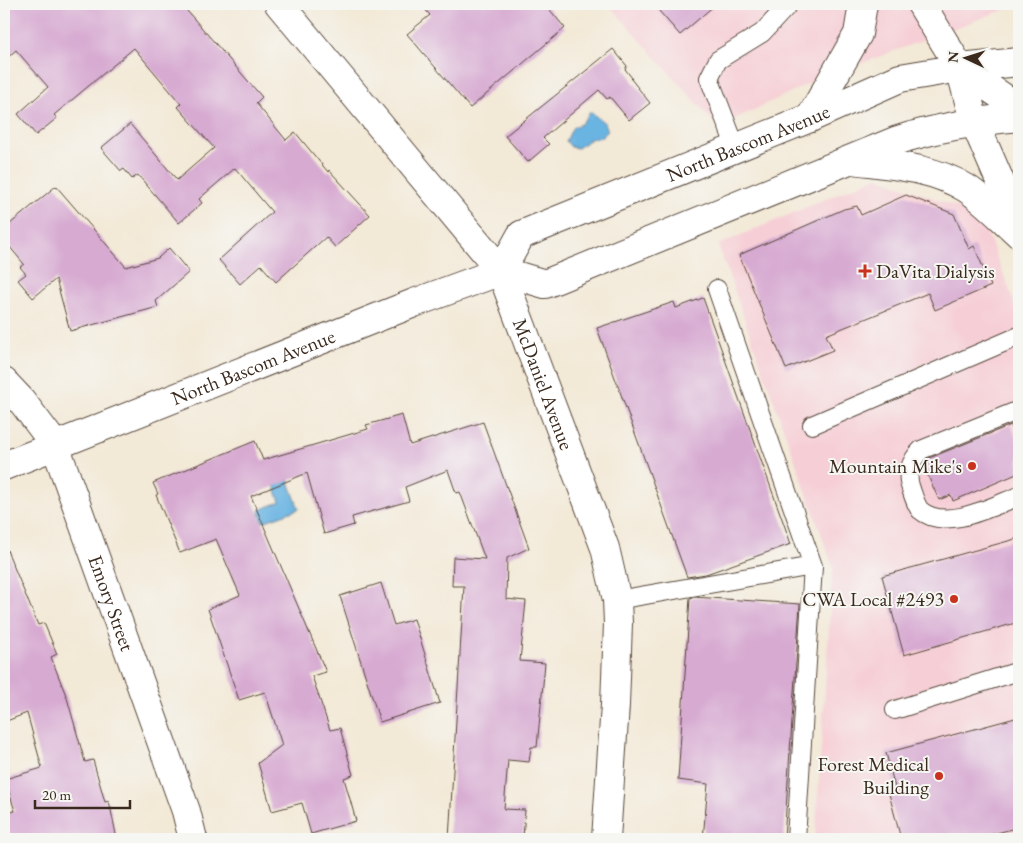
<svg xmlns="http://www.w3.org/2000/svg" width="1023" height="843" viewBox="0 0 1023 843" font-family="'EB Garamond',serif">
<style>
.built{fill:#f6cfd6}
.water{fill:#6ab4e2;stroke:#526f80}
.building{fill:#d7aad2}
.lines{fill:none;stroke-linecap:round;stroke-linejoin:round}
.lane-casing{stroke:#57473a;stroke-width:20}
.street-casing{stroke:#57473a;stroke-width:30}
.secondary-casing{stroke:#57473a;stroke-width:30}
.primary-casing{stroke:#57473a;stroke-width:30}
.lane{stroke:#fff;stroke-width:18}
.street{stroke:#fff;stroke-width:28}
.secondary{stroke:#fff;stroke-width:28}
.primary{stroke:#fff;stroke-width:28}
.poi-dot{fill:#c8321e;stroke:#f6f6f2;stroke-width:2}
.labels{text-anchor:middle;stroke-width:4;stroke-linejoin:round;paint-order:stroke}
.street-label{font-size:20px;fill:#3b2a1e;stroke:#f6f6f2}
.poi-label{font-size:20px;fill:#3b2a1e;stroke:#f6f6f2;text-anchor:end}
</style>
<rect width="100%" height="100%" fill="#f6f6f2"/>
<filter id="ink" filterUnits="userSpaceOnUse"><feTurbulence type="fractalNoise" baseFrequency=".02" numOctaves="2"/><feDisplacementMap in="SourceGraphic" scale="10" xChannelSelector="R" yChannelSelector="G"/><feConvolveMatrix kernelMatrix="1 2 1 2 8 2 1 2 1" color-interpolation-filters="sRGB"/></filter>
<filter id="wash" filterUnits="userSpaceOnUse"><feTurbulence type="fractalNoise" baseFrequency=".0096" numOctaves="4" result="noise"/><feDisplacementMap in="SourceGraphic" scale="20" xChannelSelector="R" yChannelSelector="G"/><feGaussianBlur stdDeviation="1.12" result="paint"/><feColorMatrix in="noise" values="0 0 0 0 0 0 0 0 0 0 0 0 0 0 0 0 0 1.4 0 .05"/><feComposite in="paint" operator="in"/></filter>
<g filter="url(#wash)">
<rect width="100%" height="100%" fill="#f3e9d7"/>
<!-- built -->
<path class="built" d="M 611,4 L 1019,4 L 812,82 L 718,127 L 609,5 Z
M 877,177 L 981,216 L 1019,315 L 1019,839 L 815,839 L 833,567 L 718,245 Z"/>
<!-- water -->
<path class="water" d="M 590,112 L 605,123 L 608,131 L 602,137 L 590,139 L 578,148 L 571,147 L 566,141 L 573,127 L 581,124 Z
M 288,479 L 299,509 L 263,522 L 259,510 L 280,502 L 274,485 Z"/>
<g id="blocks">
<!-- building -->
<path class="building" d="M 4,4 L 181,4 L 262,97 L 256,103 L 286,140 L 295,132 L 328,172 L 329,170 L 370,215 L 335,247 L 326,237 L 276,282 L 261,265 L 240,284 L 219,260 L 272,212 L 235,168 L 199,199 L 202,203 L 179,223 L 138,175 L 132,179 L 124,169 L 121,171 L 101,148 L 130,124 L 177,180 L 214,148 L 178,107 L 181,104 L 134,48 L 54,115 L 57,118 L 36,135 L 18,114 L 48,87 L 16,50 L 4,61 Z
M 420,4 L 545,4 L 565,28 L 470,108 L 407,34 L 430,15 Z
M 653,4 L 716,4 L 680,35 Z
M 613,49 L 627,66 L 625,69 L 632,78 L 631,79 L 650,103 L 629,120 L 610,97 L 607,99 L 599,90 L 543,138 L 549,144 L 528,162 L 505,136 Z
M 56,186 L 126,267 L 158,258 L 169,248 L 189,272 L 156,301 L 158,307 L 70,331 L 56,279 L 33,298 L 18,280 L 26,274 L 20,267 L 24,264 L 4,240 L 4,229 Z
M 906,195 L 954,214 L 969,249 L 974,246 L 991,286 L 935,310 L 928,293 L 826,335 L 833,350 L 786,369 L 739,255 L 844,209 L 857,206 L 861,215 Z
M 703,298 L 791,544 L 706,574 L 687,577 L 597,328 L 674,302 L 676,308 Z
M 402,415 L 410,445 L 483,422 L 529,548 L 507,558 L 506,599 L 526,601 L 520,661 L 545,663 L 537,747 L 531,747 L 529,762 L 508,760 L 504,809 L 525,810 L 523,839 L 449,839 L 464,586 L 452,586 L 453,557 L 485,559 L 460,492 L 456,493 L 448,470 L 405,487 L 409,501 L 352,517 L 354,525 L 324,534 L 307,473 L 251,496 L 326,672 L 312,676 L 330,730 L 340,728 L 353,775 L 344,778 L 356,821 L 311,834 L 302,803 L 272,811 L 258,763 L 282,745 L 265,692 L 239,700 L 208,609 L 240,595 L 216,539 L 180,553 L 156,495 L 158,494 L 153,483 L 255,441 L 263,460 L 368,429 L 366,425 Z
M 1011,425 L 1019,445 L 1019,473 L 953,501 L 951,495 L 939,500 L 923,465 L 927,459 Z
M 1019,538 L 1019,622 L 904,655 L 882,576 Z
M 4,543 L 38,625 L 44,623 L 57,654 L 51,657 L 67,698 L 85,762 L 93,760 L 105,802 L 109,801 L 117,839 L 4,839 L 4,814 L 15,811 L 5,779 L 42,768 L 27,713 L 4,722 Z
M 381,583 L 394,625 L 414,619 L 440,703 L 380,722 L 340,596 Z
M 694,597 L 800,604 L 784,839 L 703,839 L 708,784 L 678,780 L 690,598 Z
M 1019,717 L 1019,827 L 975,839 L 901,839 L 888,790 L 895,788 L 886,753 Z"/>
</g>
</g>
<g filter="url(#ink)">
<use href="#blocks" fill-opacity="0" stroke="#57473a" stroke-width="1"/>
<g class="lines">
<defs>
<path id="lane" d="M 736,148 L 709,78 L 718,60 L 762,33 L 789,4
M 717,289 L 813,566 L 796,839
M 1019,410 L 921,450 C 911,460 905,475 911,489 C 913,495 916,505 920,510 C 945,532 993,506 1019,496
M 812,425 L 1019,336
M 617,600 L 813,566
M 895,710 L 1019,671"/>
<g id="street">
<path id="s1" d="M 279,4 L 501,271 L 605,548 L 617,600 L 618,623 L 615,705 L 606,839"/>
<path id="s2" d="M 4,382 L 21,400 L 55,445 L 186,811 L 193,839"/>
</g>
<path id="secondary" d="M 921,4 L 960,68 L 974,121 L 1019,225
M 960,68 L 1019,108"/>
<g id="primary">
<path d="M 810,118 L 858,34 L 863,4"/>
<path d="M 853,160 C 891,165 932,167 966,188 C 985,200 1002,219 1019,234"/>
<path id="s3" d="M 501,271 L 521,235 L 810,118 L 900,78 L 960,68 L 1019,62"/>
<path id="s4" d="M 4,466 L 414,303 L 501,271 L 545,284 L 898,140 C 939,127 977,121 1019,117"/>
</g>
</defs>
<!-- lane casing -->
<use href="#lane" class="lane-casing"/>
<!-- street casing -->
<use href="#street" class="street-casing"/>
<!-- secondary casing -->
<use href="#secondary" class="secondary-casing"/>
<!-- primary casing -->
<use href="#primary" class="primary-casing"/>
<!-- lane -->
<use href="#lane" class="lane"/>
<!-- street -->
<use href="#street" class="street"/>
<!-- secondary -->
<use href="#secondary" class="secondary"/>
<!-- primary -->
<use href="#primary" class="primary"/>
</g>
</g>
<!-- markers -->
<g class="poi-dot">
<path d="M862.5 263.5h5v5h5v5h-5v5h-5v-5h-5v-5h5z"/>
<circle cx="972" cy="466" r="5"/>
<circle cx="954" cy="599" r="5"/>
<circle cx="939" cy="776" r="5"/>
</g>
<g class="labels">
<!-- street labels -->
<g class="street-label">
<text dy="7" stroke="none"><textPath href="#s3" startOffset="286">North Bascom Avenue</textPath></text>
<text dy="7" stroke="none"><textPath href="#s4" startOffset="268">North Bascom Avenue</textPath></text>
<text dy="7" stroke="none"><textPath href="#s1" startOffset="468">McDaniel Avenue</textPath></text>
<text dy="7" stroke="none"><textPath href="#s2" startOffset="249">Emory Street</textPath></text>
</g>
<!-- poi labels -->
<g class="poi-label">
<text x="876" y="278" text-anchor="start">DaVita Dialysis</text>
<text x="962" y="473">Mountain Mike's</text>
<text x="944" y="606">CWA Local #2493</text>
<text x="929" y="771">Forest Medical<tspan x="929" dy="23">Building</tspan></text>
</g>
</g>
<!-- margin -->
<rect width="1023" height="843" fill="none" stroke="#f6f6f2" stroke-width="20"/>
<!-- north arrow -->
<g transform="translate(966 58) rotate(274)" stroke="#f6f6f2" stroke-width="4" paint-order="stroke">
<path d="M0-4L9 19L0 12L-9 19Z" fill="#3b2a1e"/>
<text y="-8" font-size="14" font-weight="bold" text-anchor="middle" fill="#3b2a1e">N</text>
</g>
<!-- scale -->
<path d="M35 800v8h95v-8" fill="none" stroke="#3b2a1e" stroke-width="2.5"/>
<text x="42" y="800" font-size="15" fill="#3b2a1e" stroke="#f6f6f2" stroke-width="4" paint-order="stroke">20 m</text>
</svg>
